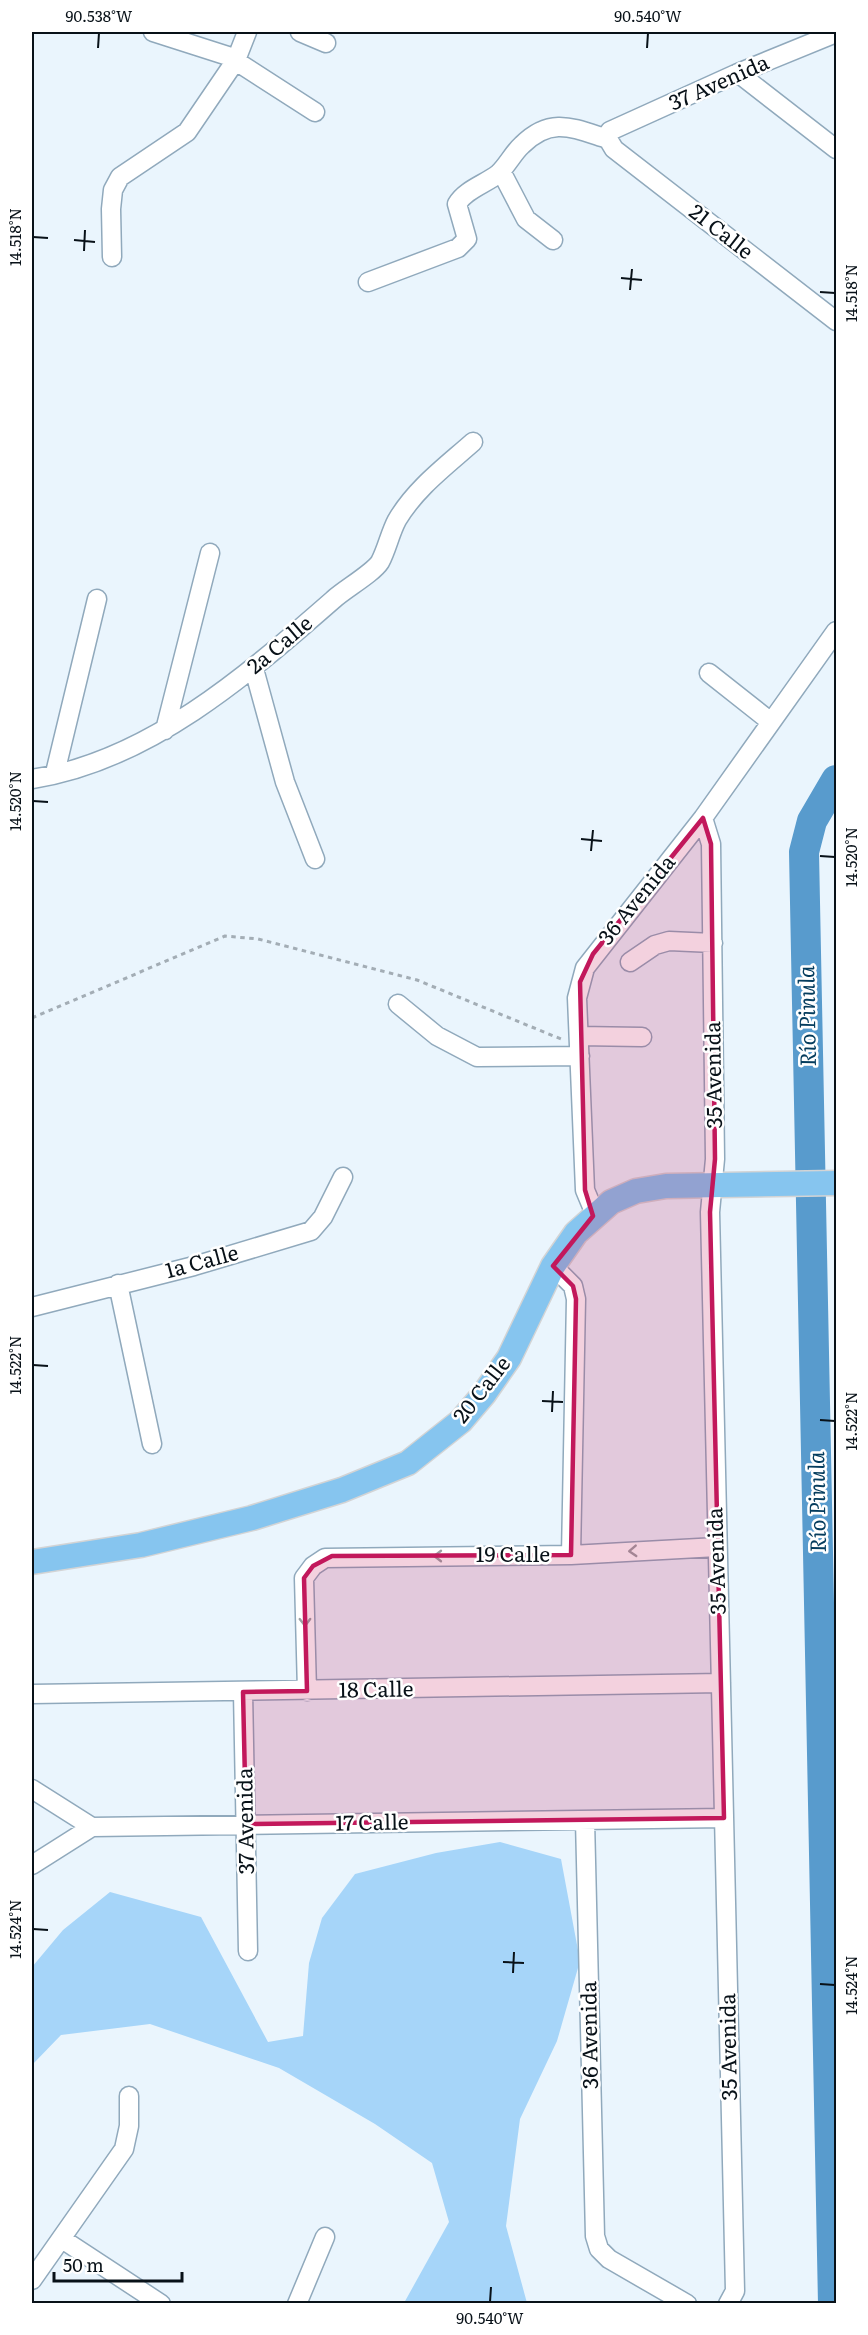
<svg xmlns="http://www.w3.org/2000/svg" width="868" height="2335" viewBox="0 0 868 2335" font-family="Literata,serif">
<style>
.green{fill:#a6d5f9}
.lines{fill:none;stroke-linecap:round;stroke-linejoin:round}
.river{stroke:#589bcd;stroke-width:30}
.minor-casing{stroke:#90a9bc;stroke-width:21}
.major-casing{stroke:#d3d4d5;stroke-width:27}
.path{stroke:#a3adb5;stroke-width:3;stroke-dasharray:4.5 4.5;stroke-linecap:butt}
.minor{stroke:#fff;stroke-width:18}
.major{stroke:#86c5ef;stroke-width:24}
.oneway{stroke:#9ca0a3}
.marked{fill:#c2185b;fill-opacity:0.2;stroke:#c2185b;stroke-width:4.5;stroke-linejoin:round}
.ticks{fill:none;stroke:#081118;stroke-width:2}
.labels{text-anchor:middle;stroke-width:5;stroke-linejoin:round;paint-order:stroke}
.street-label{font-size:21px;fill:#081118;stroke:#fff}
.water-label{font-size:22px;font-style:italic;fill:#043c5d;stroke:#fff}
.neatline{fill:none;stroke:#081118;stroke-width:2}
.ticks-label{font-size:15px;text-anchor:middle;fill:#081118}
</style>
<rect width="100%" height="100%" fill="#eaf5fd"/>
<!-- green -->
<path class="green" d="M 500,1842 L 561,1859 L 580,1961 L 557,2041 L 520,2119 L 506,2226 L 527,2303 L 404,2303 L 449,2222 L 432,2163 L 375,2124 L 279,2068 L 150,2024 L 61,2035 L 32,2065 L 32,1967 L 63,1930 L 110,1892 L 201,1917 L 268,2042 L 303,2036 L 309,1963 L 322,1918 L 355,1874 L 436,1853 Z"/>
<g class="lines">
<!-- river -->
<path class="river" d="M 833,2304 L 804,852 L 812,821 L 836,780"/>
<defs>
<path id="minor" d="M 153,32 L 228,56 L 315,112
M 300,32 L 326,43
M 738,73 L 836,149
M 608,139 L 614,149 L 836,321
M 608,139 L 610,131 L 738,73 L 836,33
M 501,171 L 526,219 L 553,240
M 112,257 L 111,209 L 113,190 L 120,177 L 187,132 L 236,60 L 247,32
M 368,282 L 458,248 L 467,239 L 457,204 C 465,190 485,184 498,174 C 507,166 513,153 522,145 C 551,116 573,128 608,139
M 254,669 L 285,782 L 315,859
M 709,673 L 771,722
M 165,730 L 210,553
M 55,773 L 97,599
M 32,779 C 149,761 247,675 334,599 C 345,589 373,573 380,562 C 387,549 390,533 397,520 C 416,488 446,466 473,442
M 703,818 L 711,844 L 715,1159 L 710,1212 L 735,2291 L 728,2304
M 630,962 L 655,945 L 669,941 L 713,943
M 398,1004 L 437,1036 L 477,1057 L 580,1056
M 579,1036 L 642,1037
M 595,1214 L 585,1190 L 577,998 L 585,968 L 703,818 L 836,631
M 553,1266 L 573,1286 L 576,1299 L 571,1555
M 118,1284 L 152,1444
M 32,1307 L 194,1266 L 311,1231 L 323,1217 L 343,1177
M 307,1691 L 304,1578 L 313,1566 L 325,1558 L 571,1555 L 717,1547
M 243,1692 L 248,1951
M 32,1694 L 721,1683
M 32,1789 L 92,1827
M 585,1820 L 595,2236 L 599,2249 L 609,2259 L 687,2304
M 32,1865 L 92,1827 L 724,1818
M 62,2239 L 161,2304
M 32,2280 L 124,2149 L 129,2126 L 129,2096
M 297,2304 L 325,2237"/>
<path id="major" d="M 32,1562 L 141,1545 L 252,1518 L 342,1490 L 408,1463 L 461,1421 L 484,1394 L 509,1358 L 553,1266 L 576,1233 L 611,1202 L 636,1191 L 666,1186 L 836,1183"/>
</defs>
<!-- minor casing -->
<use href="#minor" class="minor-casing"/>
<!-- major casing -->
<use href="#major" class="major-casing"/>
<!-- path -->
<path class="path" d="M 32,1018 L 225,936 L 258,939 L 417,980 L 561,1039"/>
<!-- minor -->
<use href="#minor" class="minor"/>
<!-- major -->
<use href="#major" class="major"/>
</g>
<!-- one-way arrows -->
<defs><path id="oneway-chevron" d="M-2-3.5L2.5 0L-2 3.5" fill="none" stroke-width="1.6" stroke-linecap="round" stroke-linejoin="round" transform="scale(1.5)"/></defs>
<g class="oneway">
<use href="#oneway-chevron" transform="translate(633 1551) rotate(177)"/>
<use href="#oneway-chevron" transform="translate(438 1556) rotate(180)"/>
<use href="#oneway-chevron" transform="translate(305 1622) rotate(89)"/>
</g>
<!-- marked area -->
<path class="marked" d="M 703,818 L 711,844 L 715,1159 L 710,1212 L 724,1818 L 246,1824 L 243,1692 L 307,1691 L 304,1578 L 313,1566 L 332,1556 L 571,1555 L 576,1299 L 573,1286 L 553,1266 L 593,1216 L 585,1190 L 580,982 L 593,954 Z"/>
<!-- ticks -->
<path class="ticks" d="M 98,48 L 99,33M 647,48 L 648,33M 33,237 L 48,238M 74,240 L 95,242M 84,251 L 85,230M 621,278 L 642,280M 630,290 L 632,269M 820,292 L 835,293M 33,801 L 48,802M 581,839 L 602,841M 591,851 L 593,830M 820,856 L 835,857M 33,1365 L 48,1366M 542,1401 L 563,1402M 552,1412 L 553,1391M 820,1420 L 835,1421M 33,1929 L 48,1930M 503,1962 L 524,1963M 513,1973 L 514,1952M 820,1984 L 835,1985M 490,2302 L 491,2287"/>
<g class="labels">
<!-- street labels -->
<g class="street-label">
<text transform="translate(719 83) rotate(-24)" y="7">37 Avenida</text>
<text transform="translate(721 232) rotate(38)" y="7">21 Calle</text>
<text transform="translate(280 645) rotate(-40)" y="7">2a Calle</text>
<text transform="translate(637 900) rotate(-51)" y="7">36 Avenida</text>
<text transform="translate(714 1075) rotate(-91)" y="7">35 Avenida</text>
<text transform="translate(202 1262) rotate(-15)" y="7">1a Calle</text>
<text transform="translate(482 1390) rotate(-52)" y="7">20 Calle</text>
<text x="513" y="1562">19 Calle</text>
<text transform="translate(717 1561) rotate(-92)" y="7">35 Avenida</text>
<text transform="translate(376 1690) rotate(-1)" y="7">18 Calle</text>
<text transform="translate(246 1821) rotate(-91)" y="7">37 Avenida</text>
<text transform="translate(372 1823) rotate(-1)" y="7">17 Calle</text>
<text transform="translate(590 2035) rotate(-91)" y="7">36 Avenida</text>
<text transform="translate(729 2047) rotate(-91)" y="7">35 Avenida</text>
</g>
<!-- water labels -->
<g class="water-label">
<text transform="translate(807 1016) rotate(-91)" y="8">Río Pinula</text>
<text transform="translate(817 1502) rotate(-91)" y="8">Río Pinula</text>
</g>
</g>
<!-- border -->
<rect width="868" height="2335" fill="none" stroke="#ffffff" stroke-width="66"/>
<!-- scale -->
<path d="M54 2272v9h128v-9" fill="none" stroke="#081118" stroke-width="3"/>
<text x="63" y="2272" font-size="18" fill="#081118" stroke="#ffffff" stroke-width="4.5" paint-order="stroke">50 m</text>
<rect x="33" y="33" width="802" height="2269" class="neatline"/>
<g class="ticks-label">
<text x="99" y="22">90.538°W</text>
<text x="648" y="22">90.540°W</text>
<text transform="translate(16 237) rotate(-90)" y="5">14.518°N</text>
<text transform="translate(852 293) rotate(-90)" y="5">14.518°N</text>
<text transform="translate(16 801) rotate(-90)" y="5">14.520°N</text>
<text transform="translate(852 857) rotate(-90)" y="5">14.520°N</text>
<text transform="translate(16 1365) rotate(-90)" y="5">14.522°N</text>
<text transform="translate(852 1421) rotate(-90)" y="5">14.522°N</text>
<text transform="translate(16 1929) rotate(-90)" y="5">14.524°N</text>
<text transform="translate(852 1985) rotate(-90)" y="5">14.524°N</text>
<text x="490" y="2324">90.540°W</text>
</g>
</svg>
